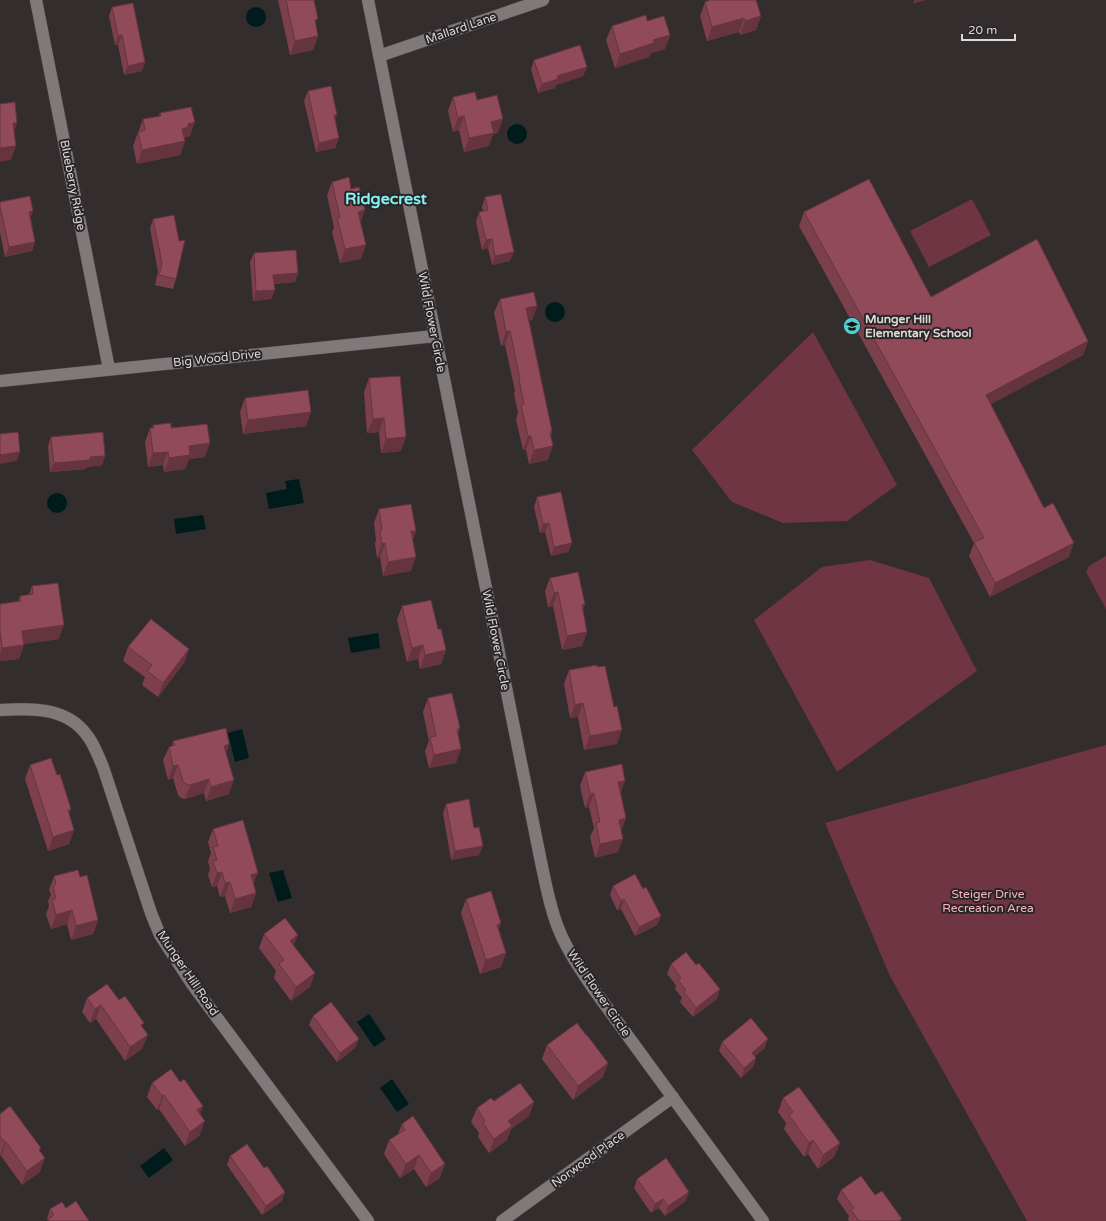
<svg xmlns="http://www.w3.org/2000/svg" width="1106" height="1221" viewBox="0 0 1106 1221" font-family="'Varela Round',sans-serif">
<style>
.green{fill:#6f3542}
.water{fill:#001b1b}
.lines{fill:none;stroke-linecap:round;stroke-linejoin:round}
.street-casing{stroke:#514c4d;stroke-width:13}
.street{stroke:#80797a;stroke-width:12}
.wall{fill:#7c404d}
.shaded-wall{fill:#65343e}
.building{fill:#904a59;stroke:#65343e}
.labels{text-anchor:middle;stroke-width:4;stroke-linejoin:round;paint-order:stroke}
.street-label{font-size:12px;fill:#dcd8d8;stroke:#292425}
.poi-label{font-size:12px;font-weight:bold;fill:#dcd8d8;stroke:#292425;text-anchor:start}
.park-label{font-size:12px;fill:#f5b5c0;stroke:#292425}
.district-label{font-size:16px;font-weight:bold;fill:#85f1f0;stroke:#292425}
</style>
<rect width="100%" height="100%" fill="#332d2e"/>
<!-- green -->
<path class="green" d="M 972,199 L 991,235 L 929,267 L 910,231 Z
M 813,332 L 897,485 L 847,521 L 783,523 L 732,502 L 692,450 Z
M 1106,556 L 1106,609 L 1086,572 L 1089,566 Z
M 870,560 L 929,578 L 977,671 L 837,772 L 754,620 L 822,567 Z
M 1106,745 L 1106,1221 L 1027,1221 L 890,976 L 825,823 Z"/>
<!-- water -->
<path class="water" d="M246 17a10 10 0 1 1 20 0a10 10 0 1 1-20 0Z
M507 134a10 10 0 1 1 20 0a10 10 0 1 1-20 0Z
M545 312a10 10 0 1 1 20 0a10 10 0 1 1-20 0Z
M 299,479 L 304,503 L 269,509 L 266,493 L 287,489 L 285,481 Z
M47 503a10 10 0 1 1 20 0a10 10 0 1 1-20 0Z
M 203,515 L 206,529 L 176,534 L 174,519 Z
M 378,633 L 380,648 L 351,653 L 348,638 Z
M 242,729 L 249,758 L 235,762 L 228,733 Z
M 283,870 L 292,898 L 278,902 L 269,873 Z
M 369,1014 L 386,1039 L 374,1047 L 357,1022 Z
M 392,1079 L 409,1104 L 397,1112 L 380,1088 Z
M 164,1148 L 173,1160 L 149,1178 L 140,1166 Z"/>
<g class="lines">
<defs>
<path id="street" d="M 36,0 L 109,369
M 368,0 L 541,862 C 546,885 550,909 559,930 C 568,952 582,972 595,991 L 763,1221
M 379,56 L 543,0
M 0,381 L 435,336
M 0,710 C 30,708 66,707 86,734 C 94,743 98,756 103,767 L 151,913 L 160,935 L 192,984 L 368,1221
M 502,1221 L 673,1097"/>
</defs>
<!-- street casing -->
<use href="#street" class="street-casing"/>
<!-- street -->
<use href="#street" class="street"/>
</g>
<!-- wall -->
<path class="wall" d="M 278,0 L 314,0 L 316,25 L 318,36 L 313,50 L 290,55 Z
M 705,2 L 761,16 L 756,30 L 740,35 L 739,32 L 707,41 L 700,16 Z
M 112,7 L 145,62 L 142,71 L 124,75 L 118,45 L 115,45 L 109,16 Z
M 647,21 L 670,35 L 665,49 L 651,53 L 649,57 L 615,68 L 606,40 L 612,26 Z
M 534,60 L 587,67 L 583,76 L 556,85 L 555,88 L 538,93 L 531,69 Z
M 308,91 L 335,120 L 339,138 L 335,148 L 316,152 L 304,101 Z
M 453,97 L 477,100 L 498,133 L 493,134 L 489,146 L 464,152 L 459,130 L 453,132 L 448,111 Z
M 160,113 L 190,136 L 185,137 L 185,141 L 180,155 L 137,164 L 133,146 L 143,119 L 159,116 Z
M 332,182 L 351,189 L 361,222 L 361,259 L 340,263 L 332,232 L 334,228 L 327,195 Z
M 485,197 L 510,261 L 492,265 L 488,248 L 482,250 L 476,222 L 479,212 L 483,211 L 482,207 Z
M 0,202 L 31,219 L 35,242 L 32,251 L 5,257 L 0,232 Z
M 804,212 L 931,297 L 1088,341 L 1083,355 L 991,404 L 1044,508 L 1069,557 L 990,597 L 969,556 L 974,543 L 799,226 Z
M 153,219 L 176,279 L 173,289 L 155,285 L 158,272 L 150,228 Z
M 254,253 L 298,273 L 295,282 L 274,284 L 275,290 L 271,299 L 253,301 L 250,262 Z
M 500,299 L 537,306 L 532,320 L 529,320 L 552,431 L 551,436 L 548,460 L 529,464 L 526,450 L 523,450 L 516,419 L 518,413 L 514,394 L 515,391 L 505,345 L 501,346 L 494,313 Z
M 369,378 L 401,451 L 381,453 L 379,432 L 367,433 L 364,392 Z
M 245,398 L 311,412 L 306,426 L 243,434 L 240,412 Z
M 153,425 L 171,428 L 205,457 L 189,459 L 185,469 L 164,472 L 163,465 L 148,467 L 145,442 L 150,428 L 152,428 Z
M 51,437 L 105,456 L 102,465 L 87,467 L 86,469 L 50,472 L 48,446 Z
M 537,497 L 572,543 L 568,552 L 551,556 L 545,532 L 540,533 L 534,507 Z
M 379,509 L 416,531 L 413,539 L 411,571 L 383,576 L 380,557 L 377,558 L 375,544 L 376,540 L 374,523 Z
M 550,578 L 585,604 L 583,610 L 587,632 L 582,646 L 562,650 L 553,606 L 548,607 L 545,591 Z
M 32,586 L 59,639 L 24,644 L 19,659 L 0,661 L 0,604 L 18,601 L 20,596 L 29,595 Z
M 402,606 L 446,650 L 441,664 L 420,669 L 418,659 L 407,662 L 397,620 Z
M 128,647 L 189,649 L 184,663 L 158,697 L 142,685 L 145,677 L 123,661 Z
M 569,670 L 617,744 L 584,750 L 578,717 L 570,718 L 564,684 Z
M 428,698 L 460,728 L 458,733 L 456,763 L 429,768 L 425,751 L 429,741 L 423,712 Z
M 173,741 L 229,744 L 226,753 L 229,794 L 206,801 L 204,793 L 185,799 L 181,798 L 178,795 L 173,778 L 168,780 L 163,760 L 169,747 L 172,746 Z
M 30,765 L 57,775 L 71,809 L 69,813 L 74,830 L 69,844 L 48,851 L 25,779 Z
M 585,772 L 621,794 L 626,818 L 621,831 L 618,852 L 595,858 L 590,837 L 594,828 L 589,807 L 585,808 L 580,786 Z
M 446,804 L 474,828 L 479,855 L 451,860 L 443,813 Z
M 213,829 L 254,884 L 256,893 L 251,907 L 230,913 L 225,896 L 220,897 L 217,886 L 212,887 L 208,875 L 210,869 L 208,861 L 211,853 L 208,842 Z
M 54,876 L 80,877 L 98,920 L 93,934 L 71,940 L 67,924 L 51,929 L 46,914 L 49,906 L 48,901 L 51,895 L 49,890 Z
M 613,886 L 643,889 L 661,916 L 657,925 L 635,936 L 621,909 L 617,910 L 610,895 Z
M 466,899 L 499,930 L 506,953 L 501,967 L 480,974 L 461,913 Z
M 264,934 L 294,945 L 310,987 L 291,1001 L 274,978 L 276,971 L 259,948 Z
M 671,964 L 696,965 L 717,999 L 693,1017 L 680,1002 L 682,998 L 675,989 L 676,985 L 667,974 Z
M 87,998 L 119,1000 L 142,1027 L 142,1049 L 125,1061 L 96,1019 L 90,1023 L 82,1012 Z
M 313,1016 L 359,1039 L 355,1048 L 337,1062 L 309,1025 Z
M 722,1042 L 765,1048 L 755,1056 L 756,1058 L 753,1067 L 741,1078 L 719,1051 Z
M 547,1045 L 608,1063 L 603,1077 L 573,1100 L 542,1059 Z
M 180,1082 L 203,1106 L 200,1113 L 200,1135 L 185,1146 L 159,1109 L 157,1110 L 147,1097 L 152,1083 Z
M 783,1098 L 840,1143 L 834,1157 L 818,1169 L 808,1154 L 804,1157 L 784,1129 L 786,1123 L 778,1112 Z
M 494,1101 L 534,1102 L 529,1116 L 511,1129 L 507,1140 L 489,1153 L 478,1137 L 479,1133 L 471,1122 L 477,1108 Z
M 0,1114 L 40,1151 L 40,1172 L 22,1185 L 1,1156 L 0,1156 Z
M 402,1124 L 440,1178 L 426,1187 L 414,1169 L 400,1178 L 384,1154 L 389,1140 L 398,1134 Z
M 230,1156 L 264,1168 L 285,1192 L 282,1201 L 262,1215 L 227,1165 Z
M 637,1179 L 686,1201 L 665,1216 L 659,1208 L 651,1213 L 634,1188 Z
M 841,1190 L 875,1195 L 901,1221 L 849,1221 L 848,1219 L 849,1216 L 837,1199 Z
M 66,1208 L 89,1221 L 48,1221 L 47,1219 L 50,1209 Z"/>
<!-- shaded-wall -->
<path class="shaded-wall" d="M 914,0 L 926,0 L 913,4 Z
M 761,16 L 756,30 L 740,35 L 745,21 Z
M 744,18 L 739,32 L 707,41 L 712,27 Z
M 122,35 L 118,45 L 115,45 L 118,36 Z
M 670,35 L 665,49 L 651,53 L 649,57 L 615,68 L 620,54 L 653,40 Z
M 318,36 L 313,50 L 290,55 L 295,41 Z
M 145,62 L 142,71 L 124,75 L 128,66 Z
M 587,67 L 583,76 L 556,85 L 555,88 L 538,93 L 542,84 L 557,76 Z
M 334,115 L 337,115 L 333,124 Z
M 464,116 L 459,130 L 453,132 L 458,118 Z
M 503,119 L 498,133 L 493,134 L 489,146 L 464,152 L 469,138 L 491,122 Z
M 195,122 L 190,136 L 185,137 L 183,141 L 185,141 L 180,155 L 137,164 L 142,150 L 182,129 L 188,124 Z
M 13,123 L 17,123 L 12,137 Z
M 339,138 L 335,148 L 316,152 L 319,143 Z
M 16,146 L 11,160 L 0,162 L 0,148 Z
M 365,210 L 360,224 L 358,212 Z
M 33,211 L 30,220 L 29,212 Z
M 492,239 L 488,248 L 482,250 L 486,240 Z
M 35,242 L 32,251 L 5,257 L 9,247 Z
M 366,245 L 361,259 L 340,263 L 345,249 Z
M 514,252 L 510,261 L 492,265 L 495,256 Z
M 298,273 L 295,282 L 270,284 L 273,275 Z
M 275,290 L 271,299 L 253,301 L 256,291 Z
M 537,306 L 532,320 L 521,322 L 526,308 Z
M 510,331 L 505,345 L 501,346 L 506,332 Z
M 1088,341 L 1083,355 L 981,409 L 986,395 Z
M 311,412 L 306,426 L 243,434 L 248,420 Z
M 384,418 L 379,432 L 367,433 L 373,419 Z
M 528,436 L 531,436 L 526,450 L 523,450 Z
M 406,437 L 401,451 L 381,453 L 386,439 Z
M 210,443 L 205,457 L 189,459 L 185,469 L 164,472 L 169,458 L 189,446 Z
M 553,446 L 548,460 L 529,464 L 534,450 Z
M 20,452 L 17,461 L 0,464 L 0,455 Z
M 168,452 L 163,465 L 148,467 L 153,453 Z
M 105,456 L 102,465 L 87,467 L 86,469 L 50,472 L 54,463 L 90,457 Z
M 549,523 L 545,532 L 540,533 L 543,524 Z
M 411,531 L 416,531 L 410,545 Z
M 385,543 L 380,557 L 377,558 L 382,544 Z
M 572,543 L 568,552 L 551,556 L 554,547 Z
M 1074,543 L 1069,557 L 990,597 L 995,583 Z
M 416,557 L 411,571 L 383,576 L 388,562 Z
M 558,592 L 553,606 L 548,607 L 554,593 Z
M 585,604 L 580,618 L 582,605 Z
M 64,625 L 59,639 L 17,645 L 22,631 Z
M 587,632 L 582,646 L 562,650 L 567,636 Z
M 24,645 L 19,659 L 0,661 L 0,654 L 2,648 Z
M 423,645 L 418,659 L 407,662 L 412,648 Z
M 189,649 L 184,663 L 158,697 L 163,683 Z
M 446,650 L 441,664 L 420,669 L 425,655 Z
M 583,703 L 578,717 L 570,718 L 575,705 Z
M 622,730 L 617,744 L 584,750 L 590,736 Z
M 229,744 L 224,758 L 224,746 Z
M 461,749 L 456,763 L 429,768 L 434,755 Z
M 178,765 L 173,778 L 168,780 L 173,766 Z
M 209,779 L 204,793 L 185,799 L 190,785 Z
M 234,780 L 229,794 L 206,801 L 211,787 Z
M 625,781 L 620,795 L 618,782 Z
M 594,793 L 589,807 L 585,808 L 590,794 Z
M 626,818 L 621,832 L 619,820 Z
M 74,830 L 69,844 L 48,851 L 53,837 Z
M 623,839 L 618,852 L 595,858 L 600,844 Z
M 483,846 L 479,855 L 451,860 L 455,851 Z
M 222,872 L 217,886 L 212,887 L 217,873 Z
M 258,873 L 252,887 L 251,875 Z
M 230,882 L 225,896 L 220,897 L 225,883 Z
M 256,893 L 251,907 L 230,913 L 235,899 Z
M 624,899 L 621,909 L 617,910 L 621,901 Z
M 72,910 L 67,924 L 51,929 L 56,915 Z
M 661,916 L 657,925 L 635,936 L 639,927 Z
M 98,920 L 93,934 L 71,940 L 76,926 Z
M 501,923 L 496,937 L 497,925 Z
M 298,935 L 292,949 L 290,941 Z
M 506,953 L 501,967 L 480,974 L 486,960 Z
M 315,973 L 310,987 L 291,1001 L 296,987 Z
M 720,989 L 717,999 L 693,1017 L 696,1008 Z
M 101,1005 L 96,1019 L 90,1023 L 95,1009 Z
M 148,1035 L 142,1049 L 125,1061 L 130,1047 Z
M 359,1039 L 355,1048 L 337,1062 L 340,1053 Z
M 768,1039 L 765,1048 L 748,1062 L 752,1053 Z
M 756,1058 L 753,1067 L 741,1078 L 744,1068 Z
M 608,1063 L 603,1077 L 573,1100 L 578,1086 Z
M 164,1095 L 159,1109 L 157,1110 L 162,1096 Z
M 534,1102 L 529,1116 L 511,1129 L 507,1140 L 489,1153 L 494,1139 L 508,1121 Z
M 203,1106 L 198,1120 L 197,1110 Z
M 205,1121 L 200,1135 L 185,1146 L 190,1132 Z
M 813,1140 L 808,1154 L 804,1157 L 809,1143 Z
M 5,1142 L 6,1142 L 1,1156 L 0,1156 Z
M 840,1143 L 834,1157 L 818,1169 L 823,1155 Z
M 419,1155 L 414,1169 L 400,1178 L 406,1164 Z
M 45,1158 L 40,1172 L 22,1185 L 27,1171 Z
M 445,1164 L 440,1178 L 426,1187 L 431,1173 Z
M 285,1192 L 282,1201 L 262,1215 L 266,1206 Z
M 689,1192 L 686,1201 L 665,1216 L 668,1206 Z
M 663,1199 L 659,1208 L 651,1213 L 655,1204 Z"/>
<!-- building -->
<path class="building" d="M 286,0 L 314,0 L 318,19 L 315,20 L 318,36 L 295,41 Z
M 710,0 L 756,0 L 761,16 L 745,21 L 744,18 L 712,27 L 705,2 Z
M 133,3 L 145,62 L 128,66 L 122,35 L 118,36 L 112,7 Z
M 646,15 L 647,21 L 664,16 L 670,35 L 653,40 L 654,43 L 620,54 L 612,26 Z
M 580,45 L 587,67 L 557,76 L 558,79 L 542,84 L 534,60 Z
M 331,86 L 337,115 L 334,115 L 339,138 L 319,143 L 308,91 Z
M 475,92 L 477,100 L 497,95 L 503,119 L 491,122 L 494,133 L 469,138 L 464,116 L 458,118 L 453,97 Z
M 15,102 L 17,123 L 13,123 L 16,146 L 0,148 L 0,104 Z
M 191,107 L 195,122 L 188,124 L 188,127 L 182,129 L 185,141 L 142,150 L 138,132 L 145,130 L 143,119 L 161,116 L 160,113 Z
M 349,177 L 351,189 L 359,187 L 365,210 L 358,212 L 366,245 L 345,249 L 337,218 L 340,218 L 332,182 Z
M 869,179 L 931,297 L 1037,239 L 1088,341 L 986,395 L 1044,508 L 1053,503 L 1074,543 L 995,583 L 974,542 L 984,538 L 804,212 Z
M 501,194 L 514,252 L 495,256 L 492,239 L 486,240 L 479,212 L 488,210 L 485,197 Z
M 30,196 L 33,211 L 29,212 L 35,242 L 9,247 L 0,206 L 0,202 Z
M 174,215 L 179,241 L 185,240 L 176,279 L 159,275 L 162,263 L 153,219 Z
M 296,250 L 298,273 L 273,275 L 275,290 L 256,291 L 254,253 Z
M 534,292 L 537,306 L 526,308 L 552,431 L 550,432 L 553,446 L 534,450 L 531,436 L 528,436 L 521,405 L 524,404 L 519,380 L 520,379 L 510,331 L 506,332 L 500,299 Z
M 400,376 L 406,437 L 386,439 L 384,418 L 373,419 L 369,378 Z
M 308,390 L 311,412 L 248,420 L 245,398 Z
M 171,423 L 171,428 L 207,424 L 210,443 L 189,446 L 190,455 L 169,458 L 168,452 L 153,453 L 150,428 L 154,428 L 153,425 Z
M 18,432 L 20,452 L 0,455 L 0,434 Z
M 103,432 L 105,456 L 90,457 L 90,460 L 54,463 L 51,437 Z
M 561,492 L 572,543 L 554,547 L 549,523 L 543,524 L 537,497 Z
M 411,504 L 416,531 L 411,531 L 416,557 L 388,562 L 385,543 L 382,544 L 380,531 L 382,530 L 379,509 Z
M 578,572 L 585,604 L 582,605 L 587,632 L 567,636 L 558,592 L 554,593 L 550,578 Z
M 58,583 L 64,625 L 22,631 L 24,645 L 2,648 L 0,631 L 0,604 L 21,601 L 20,596 L 33,594 L 32,586 Z
M 431,600 L 438,629 L 441,629 L 446,650 L 425,655 L 423,645 L 412,648 L 402,606 Z
M 151,619 L 189,649 L 163,683 L 147,671 L 152,665 L 128,647 Z
M 597,665 L 597,667 L 605,666 L 614,707 L 617,706 L 622,730 L 590,736 L 583,703 L 575,705 L 569,670 Z
M 452,693 L 460,728 L 457,729 L 461,749 L 434,755 L 430,737 L 436,736 L 428,698 Z
M 226,728 L 229,744 L 224,746 L 234,780 L 211,787 L 209,779 L 190,785 L 186,784 L 183,781 L 178,765 L 173,766 L 169,747 L 175,745 L 173,741 Z
M 51,758 L 57,775 L 60,774 L 71,809 L 68,810 L 74,830 L 53,837 L 30,765 Z
M 622,764 L 625,781 L 618,782 L 626,818 L 619,820 L 623,839 L 600,844 L 596,823 L 600,822 L 594,793 L 590,794 L 585,772 Z
M 469,799 L 474,828 L 479,827 L 483,846 L 455,851 L 446,804 Z
M 243,820 L 258,873 L 251,875 L 256,893 L 235,899 L 230,882 L 225,883 L 222,872 L 217,873 L 213,861 L 217,860 L 213,847 L 218,846 L 213,829 Z
M 78,870 L 80,877 L 87,875 L 98,920 L 76,926 L 72,910 L 56,915 L 52,900 L 56,898 L 53,887 L 56,884 L 54,876 Z
M 635,874 L 643,889 L 646,887 L 661,916 L 639,927 L 624,899 L 621,901 L 613,886 Z
M 491,891 L 501,923 L 497,925 L 506,953 L 486,960 L 466,899 Z
M 285,918 L 298,935 L 290,941 L 315,973 L 296,987 L 279,964 L 284,960 L 264,934 Z
M 686,952 L 696,965 L 699,963 L 720,989 L 696,1008 L 684,992 L 686,990 L 678,980 L 681,978 L 671,964 Z
M 107,984 L 119,1000 L 125,996 L 144,1023 L 141,1025 L 148,1035 L 130,1047 L 101,1005 L 95,1009 L 87,998 Z
M 331,1002 L 359,1039 L 340,1053 L 313,1016 Z
M 751,1018 L 768,1039 L 752,1053 L 756,1058 L 744,1068 L 722,1042 Z
M 577,1023 L 586,1035 L 587,1035 L 608,1063 L 578,1086 L 547,1045 Z
M 171,1069 L 180,1082 L 184,1079 L 203,1106 L 197,1110 L 205,1121 L 190,1132 L 164,1095 L 162,1096 L 152,1083 Z
M 520,1083 L 534,1102 L 508,1121 L 512,1126 L 494,1139 L 483,1123 L 485,1121 L 477,1108 L 491,1098 L 494,1101 Z
M 799,1087 L 840,1143 L 823,1155 L 813,1140 L 809,1143 L 789,1115 L 793,1112 L 783,1098 Z
M 10,1106 L 41,1148 L 39,1150 L 45,1158 L 27,1171 L 6,1142 L 5,1142 L 0,1136 L 0,1114 Z
M 413,1116 L 445,1164 L 431,1173 L 419,1155 L 406,1164 L 389,1140 L 405,1130 L 402,1124 Z
M 247,1144 L 264,1168 L 267,1166 L 285,1192 L 266,1206 L 230,1156 Z
M 666,1158 L 689,1192 L 668,1206 L 663,1199 L 655,1204 L 637,1179 Z
M 861,1176 L 875,1195 L 882,1191 L 902,1219 L 898,1221 L 859,1221 L 851,1210 L 854,1208 L 841,1190 Z
M 76,1201 L 89,1221 L 49,1221 L 48,1219 L 54,1215 L 50,1209 L 62,1202 L 66,1208 Z"/>
<!-- icons -->
<defs>
<symbol id="school-disc" viewBox="-11 -11 22 22"><circle r="9.5" fill="#52cdcc" stroke="#292425"/><path d="M0-5L7-2L0 1L-7-2ZM-4 1L0 2.5L4 1V4Q0 6-4 4Z" fill="#111"/></symbol>
</defs>
<g fill-rule="evenodd">
<use href="#school-disc" x="842" y="316" width="20" height="20"/>
</g>
<g class="labels">
<!-- street labels -->
<g class="street-label">
<text transform="translate(461 28) rotate(-19)" y="4">Mallard Lane</text>
<text transform="translate(73 185) rotate(79)" y="4">Blueberry Ridge</text>
<text transform="translate(432 322) rotate(79)" y="4">Wild Flower Circle</text>
<text transform="translate(217 358) rotate(-6)" y="4">Big Wood Drive</text>
<text transform="translate(496 640) rotate(79)" y="4">Wild Flower Circle</text>
<text transform="translate(188 973) rotate(56)" y="4">Munger Hill Road</text>
<text transform="translate(599 993) rotate(56)" y="4">Wild Flower Circle</text>
<text transform="translate(588 1159) rotate(-36)" y="4">Norwood Place</text>
</g>
<!-- poi labels -->
<g class="poi-label">
<text x="865" y="323">Munger Hill<tspan x="865" dy="14">Elementary School</tspan></text>
</g>
<!-- park labels -->
<g class="park-label">
<text x="988" y="898">Steiger Drive<tspan x="988" dy="14">Recreation Area</tspan></text>
</g>
<!-- district labels -->
<g class="district-label">
<text x="386" y="204">Ridgecrest</text>
</g>
</g>
<!-- scale -->
<path d="M962 34v6h53v-6" fill="none" stroke="#dcd8d8" stroke-width="2"/>
<text x="968" y="34" font-size="12" fill="#dcd8d8" stroke="#292425" stroke-width="3" paint-order="stroke">20 m</text>
</svg>
